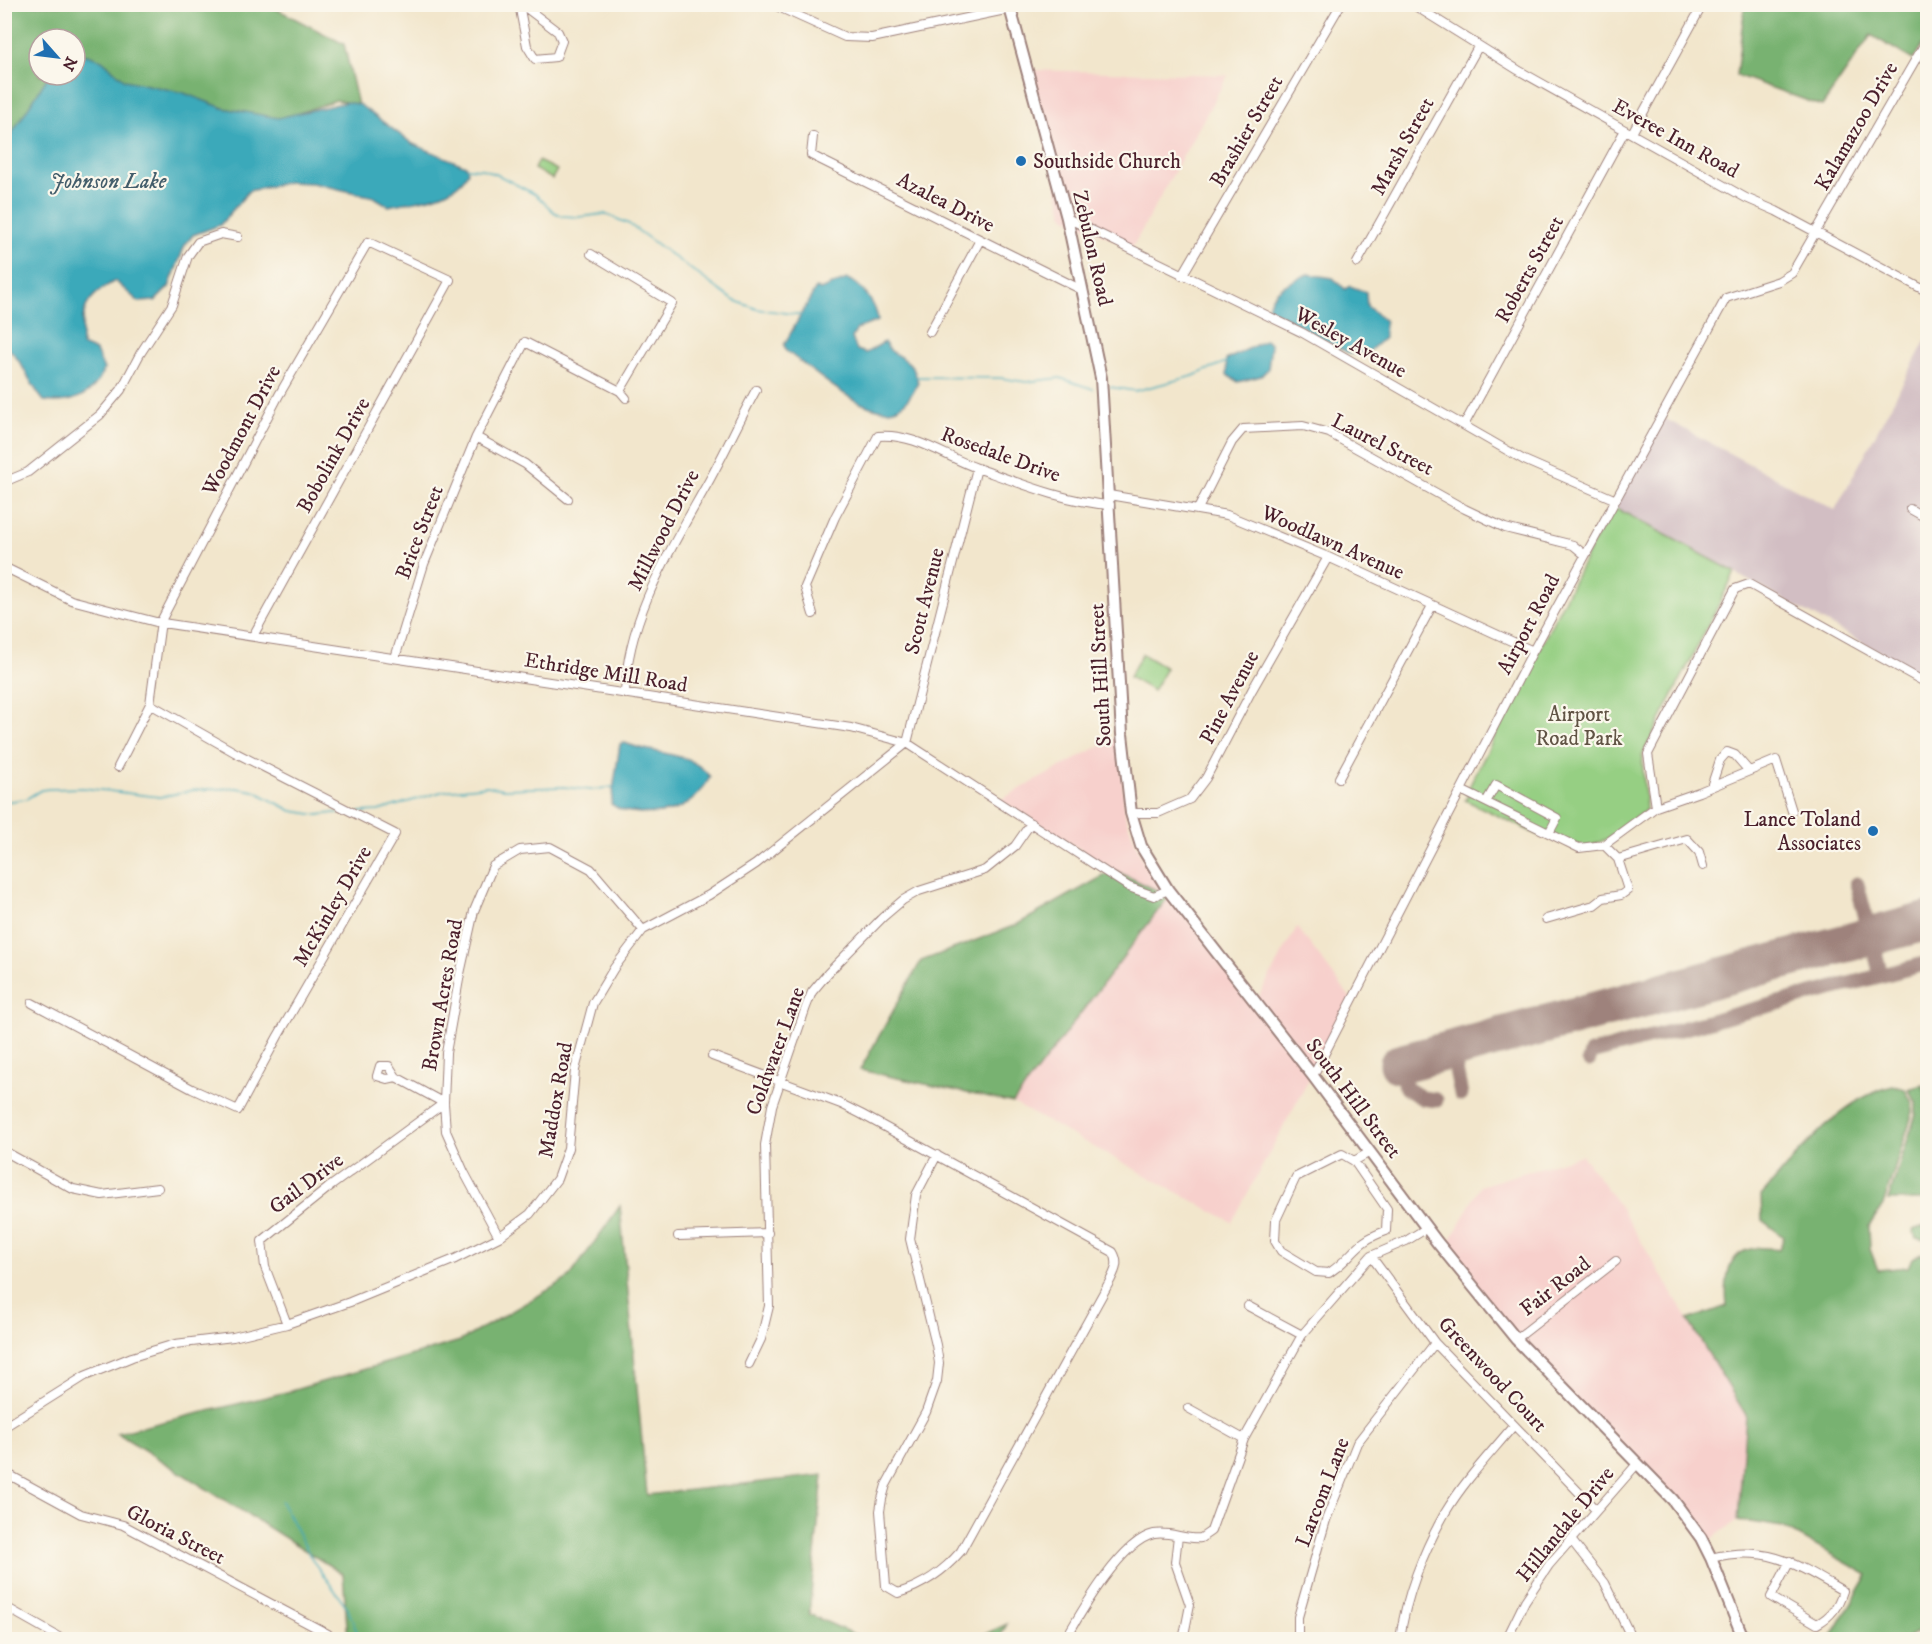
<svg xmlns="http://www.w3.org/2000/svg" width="1932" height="1644" viewBox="0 0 1932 1644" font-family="'IM FELL DW Pica',serif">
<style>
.built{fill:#f7d0cc}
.industrial{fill:#d2bec3}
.green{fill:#96cf83;stroke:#707757;stroke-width:1.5}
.forest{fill:#78b271;stroke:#61684e;stroke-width:1.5}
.water{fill:#3ba9ba;stroke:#426472;stroke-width:1.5}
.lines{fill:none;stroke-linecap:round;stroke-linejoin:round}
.stream{stroke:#3ba9ba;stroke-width:1.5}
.taxiway{stroke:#9e827c;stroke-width:15}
.runway{stroke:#9e827c;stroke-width:39}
.minor-casing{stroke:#9e827c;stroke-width:10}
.major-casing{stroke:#9e827c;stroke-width:14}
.minor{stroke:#fff;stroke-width:8}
.major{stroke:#fff;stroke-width:10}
.poi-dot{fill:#1f6fb2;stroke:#fbf7ec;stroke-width:2}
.labels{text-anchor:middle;stroke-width:4.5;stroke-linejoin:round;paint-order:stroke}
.street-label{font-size:21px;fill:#4a1f2b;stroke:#fbf7ec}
.poi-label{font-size:21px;fill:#4a1f2b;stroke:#fbf7ec;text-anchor:start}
.park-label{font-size:21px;fill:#615445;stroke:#fbf7ec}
.water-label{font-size:22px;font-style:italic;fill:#435d6b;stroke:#fbf7ec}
</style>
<rect width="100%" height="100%" fill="#fbf7ec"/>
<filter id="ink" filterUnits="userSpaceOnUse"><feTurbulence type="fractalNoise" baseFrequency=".0167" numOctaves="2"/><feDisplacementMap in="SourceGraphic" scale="12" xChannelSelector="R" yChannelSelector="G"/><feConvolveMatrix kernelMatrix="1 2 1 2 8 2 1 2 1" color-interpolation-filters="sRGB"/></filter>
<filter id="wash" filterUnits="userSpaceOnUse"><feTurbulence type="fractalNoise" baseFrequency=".008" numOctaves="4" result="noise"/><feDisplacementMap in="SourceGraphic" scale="24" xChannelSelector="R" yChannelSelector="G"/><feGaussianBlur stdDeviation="1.35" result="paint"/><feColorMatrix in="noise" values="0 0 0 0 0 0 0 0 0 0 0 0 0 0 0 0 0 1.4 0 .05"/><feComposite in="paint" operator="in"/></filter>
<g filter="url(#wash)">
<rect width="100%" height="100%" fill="#f2e6cc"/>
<!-- built -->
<path class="built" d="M 1028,70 L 1228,75 L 1132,248 L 1064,217 Z
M 1118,736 L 1126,818 L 1144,864 L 1255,1003 L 1297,927 L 1352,1000 L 1232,1222 L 1013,1103 L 1169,896 L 1129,879 L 1000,800 Z
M 1582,1155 L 1619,1205 L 1746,1415 L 1738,1520 L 1703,1545 L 1685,1513 L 1523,1344 L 1446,1249 L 1480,1186 Z"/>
<!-- industrial -->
<path class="industrial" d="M 1927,338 L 1927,678 L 1612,506 L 1660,416 L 1835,510 Z"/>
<!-- green -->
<path class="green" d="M 538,161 L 557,170 L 552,179 L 534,169 Z
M 1612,506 L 1735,572 L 1642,756 L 1646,810 L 1609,838 L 1586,848 L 1545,834 L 1540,836 L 1465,800 L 1469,794 L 1466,793 Z
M 1142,654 L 1166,668 L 1153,691 L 1129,677 Z"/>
<!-- forest -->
<path class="forest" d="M 5,5 L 269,5 L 344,44 L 358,105 L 336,100 L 274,122 L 75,67 L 75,39 L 39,39 L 39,75 L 59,75 L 5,149 Z
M 1745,5 L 1927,5 L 1927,36 L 1913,60 L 1871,35 L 1822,106 L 1736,75 Z
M 1114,870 L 1169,896 L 1013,1103 L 860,1070 L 921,961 L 1016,925 Z
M 1923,1085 L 1928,1103 L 1927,1200 L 1888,1200 L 1916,1114 L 1916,1102 L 1908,1089 Z
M 1893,1086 L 1905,1089 L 1912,1103 L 1913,1112 L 1883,1205 L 1869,1226 L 1870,1249 L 1878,1270 L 1908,1267 L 1912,1258 L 1922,1254 L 1927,1259 L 1927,1628 L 1909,1636 L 1911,1639 L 1830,1639 L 1868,1575 L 1782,1527 L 1738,1520 L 1746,1415 L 1688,1320 L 1727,1306 C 1723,1266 1733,1240 1779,1250 L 1784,1237 L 1762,1220 L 1761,1196 C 1797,1156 1838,1099 1893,1086 Z
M 620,1206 L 647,1495 L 823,1475 L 809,1614 L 864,1639 L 348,1639 L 343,1574 L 117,1433 L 291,1391 L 460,1341 L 569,1278 Z
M 1927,1225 L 1927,1240 L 1916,1238 L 1913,1230 Z
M 1007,1624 L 999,1639 L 974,1639 Z"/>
<!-- water -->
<path class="water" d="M 87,55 L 102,60 L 125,80 L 184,93 L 223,108 L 278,118 L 347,102 L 360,105 L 413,144 L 466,166 L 468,172 C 455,199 415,200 389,206 L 374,197 L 312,183 L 288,182 L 249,191 L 220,225 L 193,235 L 185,245 L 169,287 L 155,301 L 139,302 L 115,281 C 84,298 81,310 82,345 L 96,351 L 104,369 C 94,396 71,405 44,401 C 27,381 25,363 5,345 L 5,144 L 49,75 L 75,75 L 75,56 Z
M 1308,274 L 1333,278 L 1345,289 L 1350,286 L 1366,292 L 1367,306 L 1385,321 L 1384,338 L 1367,353 L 1350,354 L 1268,308 C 1270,289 1293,281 1308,274 Z
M 847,279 C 862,284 877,305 878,321 L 857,329 L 852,338 L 857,350 L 866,353 L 884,342 C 896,363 911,351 918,383 C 913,392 907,404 897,408 C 866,421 811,368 786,351 L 784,345 L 816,288 L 820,290 Z
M 1266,340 L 1271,345 L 1268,369 L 1261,376 L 1238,382 L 1227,375 L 1226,360 Z
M 625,743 C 652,755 691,750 710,777 C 695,806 672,816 641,813 C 628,812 620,811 611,804 L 620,744 Z"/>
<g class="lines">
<!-- stream -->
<path class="stream" d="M 4,129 L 11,134
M 466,168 L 482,169 L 498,175 L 536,195 L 554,212 L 562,216 L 579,217 L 605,214 L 629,224 L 733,300 L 757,309 L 801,315
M 916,377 L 1001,378 L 1026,382 L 1060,378 L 1093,389
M 1110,387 L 1135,391 L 1193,376 L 1226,362
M 4,802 L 26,799 L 41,790 L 49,789 L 83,788 L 160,797 L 194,790 L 237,788 L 254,791 L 292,811 L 318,815 L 343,812
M 360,812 L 378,811 L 444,791 L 487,786 L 504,789 L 564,787 L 590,790 L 613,787
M 281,1501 L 313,1561 L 347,1607 L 360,1640"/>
<!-- taxiway -->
<path class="taxiway" d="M 1857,884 L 1881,975
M 1452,1050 L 1461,1094
M 1589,1060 L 1591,1053 L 1928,963
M 1399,1064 L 1406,1088 L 1422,1098 L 1436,1100"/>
<!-- runway -->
<path class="runway" d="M 1399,1064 L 1928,921"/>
</g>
</g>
<g filter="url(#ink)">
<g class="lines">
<defs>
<path id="minor" d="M 519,4 L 527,46 L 535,59 L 556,57 L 562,41 L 558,32 L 521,4
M 772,4 L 845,37 L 872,38 L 1010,9
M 1412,4 L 1518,70 L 1746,198 L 1776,211 L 1928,292
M 1632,133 L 1703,4
M 813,136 L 811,155 L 1082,290
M 1067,218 L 1301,332 L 1524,460 L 1616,500
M 591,254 L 672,303 L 620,391
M 1357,263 L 1478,47
M 1182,276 L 1341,4
M 930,332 L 980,240
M 1464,425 L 1625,130
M 476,437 L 525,464 L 568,499
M 4,482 L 28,472 L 100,415 L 121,390 L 140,354 L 172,305 L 188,256 L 198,242 L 221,234 L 238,237
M 1109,495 L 1227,515 L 1328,557 L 1533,651
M 1198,509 L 1232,442 L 1243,429 L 1303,426 L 1329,433 L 1465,509 L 1505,528 L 1573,545 L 1585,555
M 1910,509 L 1928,519
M 4,567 L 71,600 L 156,622 L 851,728 L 907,743 L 1129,887 L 1154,896 L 1168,890
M 813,614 L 805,587 L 835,517 L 878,436 C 914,433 944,456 977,468 C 1019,483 1066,502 1110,505
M 395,658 L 424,564 L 476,437 L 525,342 L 620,391 L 626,398
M 625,694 C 627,615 673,546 710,479 C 726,450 740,419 756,390
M 118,767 L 150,704 L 161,621 L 279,395 L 368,242 L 450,280 L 253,636
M 1339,778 L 1432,606
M 1711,787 L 1720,760 L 1727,752 L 1735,755 L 1749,771
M 1461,790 L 1579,848 L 1604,845 L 1656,807 L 1648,754 L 1735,589 L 1749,584 L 1928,684
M 1486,802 L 1496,785 L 1557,818 L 1549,833
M 1656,807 L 1699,792 L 1776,760 L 1792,811
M 1131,813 L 1158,813 L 1190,799 L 1206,778 L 1252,690 L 1328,557
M 1618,859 L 1687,839 L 1699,852 L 1703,866
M 1546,919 L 1594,905 L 1603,898 L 1621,895 L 1628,890 L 1618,859 L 1604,845
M 32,1003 L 192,1089 L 238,1110 L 278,1036 L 395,834 L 236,753 L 150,704
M 712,1056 L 841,1104 L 861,1114 L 1113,1252 C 1119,1262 1116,1269 1111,1279 L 961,1551 C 943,1572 924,1585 898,1593 L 886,1586 L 880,1511 L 882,1499 L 886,1485 L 926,1412 L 937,1381 L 939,1363 L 936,1345 L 910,1239 L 916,1195 L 937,1155
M 1313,1076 L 1533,651 L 1726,298 L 1779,281 L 1792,273 L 1928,38
M 4,1151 L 73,1189 L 102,1195 L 158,1188
M 1342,1154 L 1354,1161 L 1387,1209 L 1386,1231 C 1353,1242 1355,1256 1329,1273 L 1316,1272 L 1281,1251 L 1275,1241 L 1276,1220 L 1296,1177 Z
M 1354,1161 L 1370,1152
M 678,1236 L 768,1233
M 499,1237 L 464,1172 L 446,1131 L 444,1103 L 446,1053 L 460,974 L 474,911 L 493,866 L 520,850 L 550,847 L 591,869 L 643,930
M 1371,1256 L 1435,1343 L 1596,1510
M 1248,1306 L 1302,1335
M 287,1324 L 265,1267 L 262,1241 L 328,1188 L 444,1103 L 396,1077 L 387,1079 L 377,1076 L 380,1066 L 389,1066 L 396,1077
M 1516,1339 L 1616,1261
M 749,1364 L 761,1339 L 769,1306 L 765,1145 L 772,1106 L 806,1007 L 812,992 L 828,973 L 883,917 L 903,900 L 919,891 L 985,870 L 1015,846 L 1031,823
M 1188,1408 L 1244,1439
M 4,1427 L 85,1376 L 132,1357 L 175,1344 L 233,1337 L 287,1324 L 350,1302 L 455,1259 L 499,1237 L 530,1214 L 557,1179 L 568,1148 L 575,1070 L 593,1003 L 614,968 L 643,930 L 709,895 L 756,864 L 907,743 L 977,468
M 4,1472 L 81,1514 L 123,1525 L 328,1634
M 1178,1536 L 1175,1562 L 1190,1605 L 1183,1640
M 1572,1541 L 1605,1583 L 1632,1639
M 1711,1558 C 1767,1544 1796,1564 1843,1591 C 1838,1606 1832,1616 1817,1624 L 1771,1597 L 1790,1561
M 4,1606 L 64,1640
M 1065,1640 C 1081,1612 1122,1540 1154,1534 C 1170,1531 1185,1540 1201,1538 L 1211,1531 L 1244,1439 L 1302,1335 L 1371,1256 L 1406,1241 L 1427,1228
M 1298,1640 L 1298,1617 L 1326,1520 L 1357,1443 L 1435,1343
M 1400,1640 C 1405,1597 1424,1550 1445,1513 C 1464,1481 1491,1453 1514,1425
M 1506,1640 L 1525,1601 L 1549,1565 L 1637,1464"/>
<path id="major" d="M 1009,4 L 1067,218 L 1101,378 L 1122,734 L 1131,813 L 1141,846 L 1168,890 L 1313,1076 L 1437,1242 L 1516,1339 L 1673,1500 L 1701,1538 L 1711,1558 L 1744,1640"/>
</defs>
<!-- minor casing -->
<use href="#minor" class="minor-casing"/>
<!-- major casing -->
<use href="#major" class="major-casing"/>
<!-- minor -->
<use href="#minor" class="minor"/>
<!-- major -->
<use href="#major" class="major"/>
</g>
</g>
<!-- markers -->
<g class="poi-dot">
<circle cx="1021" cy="161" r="6"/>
<circle cx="1873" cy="831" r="6"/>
</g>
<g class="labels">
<!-- street labels -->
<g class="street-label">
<text transform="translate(1856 126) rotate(-60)" y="7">Kalamazoo Drive</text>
<text transform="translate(1246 131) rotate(-60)" y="7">Brashier Street</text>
<text transform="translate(1676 138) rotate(29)" y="7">Everee Inn Road</text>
<text transform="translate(1402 146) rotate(-61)" y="7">Marsh Street</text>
<text transform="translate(946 202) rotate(27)" y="7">Azalea Drive</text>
<text transform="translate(1093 248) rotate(77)" y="7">Zebulon Road</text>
<text transform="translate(1529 269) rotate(-61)" y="7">Roberts Street</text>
<text transform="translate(1351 342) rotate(29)" y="7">Wesley Avenue</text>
<text transform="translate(241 430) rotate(-62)" y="7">Woodmont Drive</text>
<text transform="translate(1383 444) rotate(27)" y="7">Laurel Street</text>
<text transform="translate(1001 454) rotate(20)" y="7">Rosedale Drive</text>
<text transform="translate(333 455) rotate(-61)" y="7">Bobolink Drive</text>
<text transform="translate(663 530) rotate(-63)" y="7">Millwood Drive</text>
<text transform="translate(419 532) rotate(-69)" y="7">Brice Street</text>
<text transform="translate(1333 542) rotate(24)" y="7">Woodlawn Avenue</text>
<text transform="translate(924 601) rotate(-76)" y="7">Scott Avenue</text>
<text transform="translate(1528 624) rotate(-62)" y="7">Airport Road</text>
<text transform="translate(606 672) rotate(9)" y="7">Ethridge Mill Road</text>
<text transform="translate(1100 675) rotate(-93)" y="7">South Hill Street</text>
<text transform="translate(1229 697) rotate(-62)" y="7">Pine Avenue</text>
<text transform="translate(332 906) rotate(-60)" y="7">McKinley Drive</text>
<text transform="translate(442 995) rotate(-80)" y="7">Brown Acres Road</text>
<text transform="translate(775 1051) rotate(-70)" y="7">Coldwater Lane</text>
<text transform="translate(1354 1098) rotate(53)" y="7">South Hill Street</text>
<text transform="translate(555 1100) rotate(-80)" y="7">Maddox Road</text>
<text transform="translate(306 1183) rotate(-37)" y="7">Gail Drive</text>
<text transform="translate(1555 1286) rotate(-38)" y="7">Fair Road</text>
<text transform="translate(1493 1374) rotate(47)" y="7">Greenwood Court</text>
<text transform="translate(1322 1492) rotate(-69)" y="7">Larcom Lane</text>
<text transform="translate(1565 1524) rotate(-51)" y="7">Hillandale Drive</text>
<text transform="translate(176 1534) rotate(27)" y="7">Gloria Street</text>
</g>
<!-- poi labels -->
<g class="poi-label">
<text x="1033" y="168">Southside Church</text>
<text x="1861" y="826" text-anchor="end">Lance Toland<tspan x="1861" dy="24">Associates</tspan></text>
</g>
<!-- park labels -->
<g class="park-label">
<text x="1579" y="721">Airport<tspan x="1579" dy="24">Road Park</tspan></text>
</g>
<!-- water labels -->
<g class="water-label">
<text x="108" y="188">Johnson Lake</text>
</g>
</g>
<!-- margin -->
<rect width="1932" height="1644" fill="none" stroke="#fbf7ec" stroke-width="24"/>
<!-- north arrow -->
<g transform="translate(57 57) rotate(118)"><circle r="28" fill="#fbf7ec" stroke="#b4a19f" stroke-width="1.5"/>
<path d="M0-4.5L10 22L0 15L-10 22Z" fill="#1f6fb2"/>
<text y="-9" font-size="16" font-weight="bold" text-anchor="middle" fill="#4a1f2b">N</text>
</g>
</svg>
